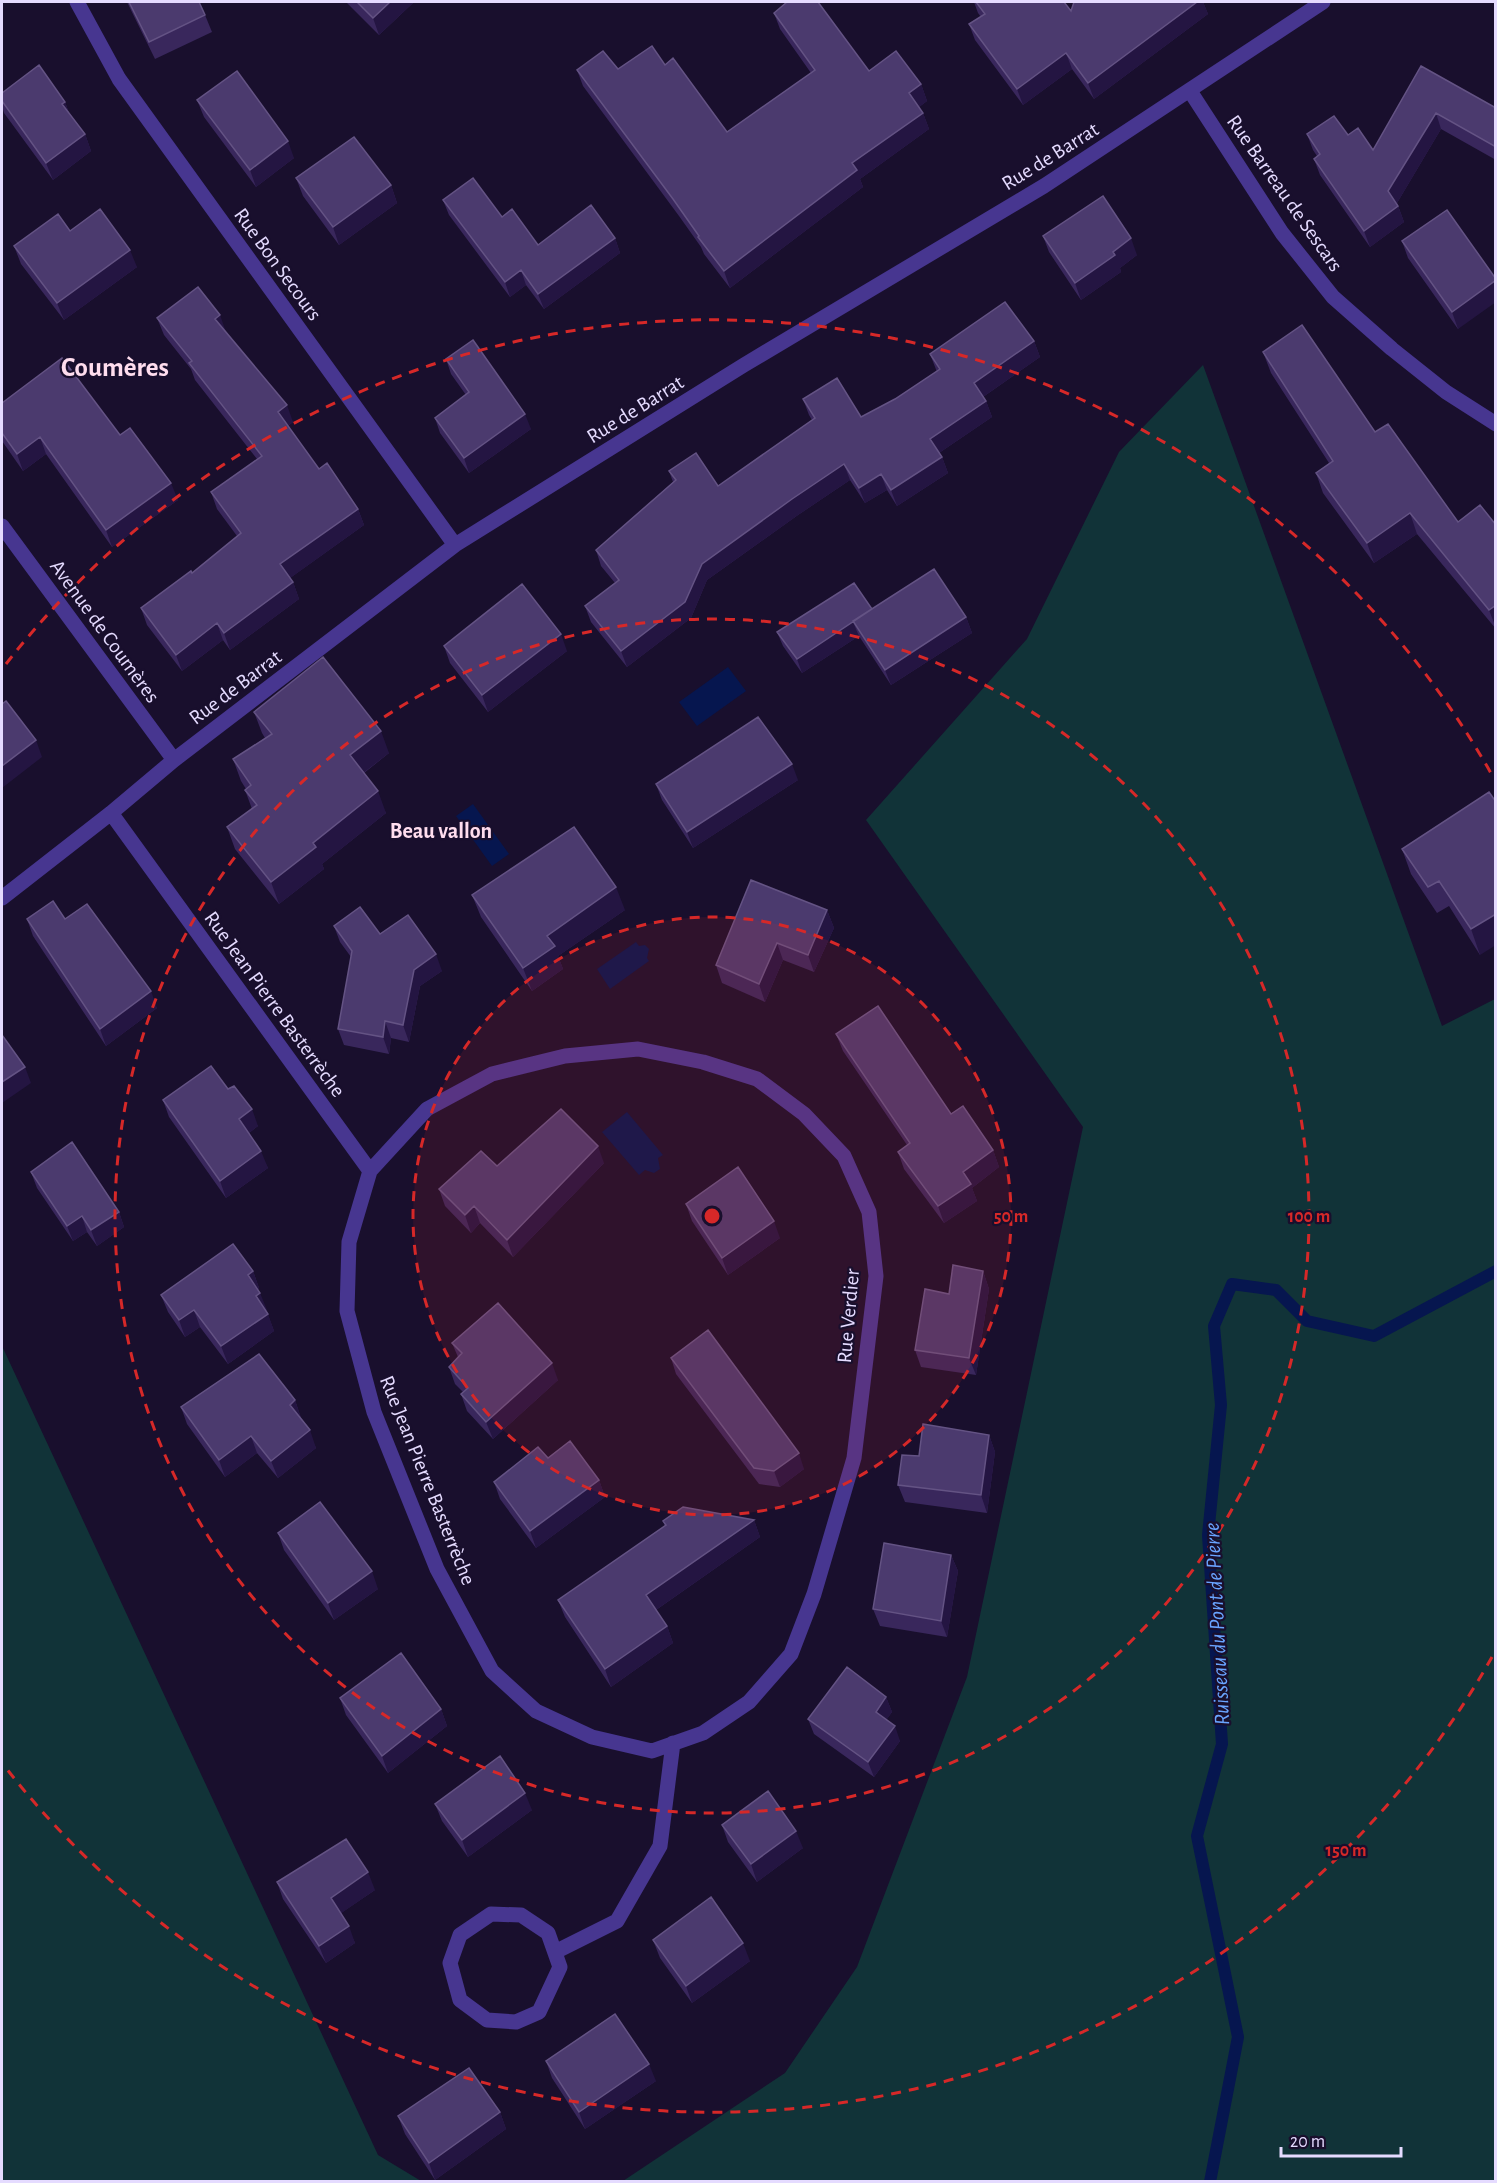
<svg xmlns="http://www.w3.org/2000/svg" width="1497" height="2183" viewBox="0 0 1497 2183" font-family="'Alegreya Sans',sans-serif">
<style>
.green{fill:#113338}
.water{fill:#06164f}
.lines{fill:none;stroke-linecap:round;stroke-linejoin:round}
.stream{stroke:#06164f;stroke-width:12}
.minor{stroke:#473690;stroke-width:15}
.wall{fill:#39275c}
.shaded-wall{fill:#241542}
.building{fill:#4b3a6e;stroke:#645384;stroke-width:1.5}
.ring{fill:none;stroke:#d62828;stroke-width:3;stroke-dasharray:10 8}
.labels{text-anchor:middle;stroke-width:4.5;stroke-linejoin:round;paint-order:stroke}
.street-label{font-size:21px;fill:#e5dbff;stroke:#190f2d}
.neighbourhood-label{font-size:22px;font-weight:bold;fill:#fde;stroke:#190f2d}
.water-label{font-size:22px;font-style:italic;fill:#69a4ff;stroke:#190f2d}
.district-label{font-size:27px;font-weight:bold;fill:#fde;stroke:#190f2d}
.centre{fill:#d62828;stroke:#190f2d;stroke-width:3}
.ring-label{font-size:18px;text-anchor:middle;font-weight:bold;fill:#d62828;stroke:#190f2d;stroke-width:4.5;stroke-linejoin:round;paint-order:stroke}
</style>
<rect width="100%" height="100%" fill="#190f2d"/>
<!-- green -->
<path class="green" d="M 1203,365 L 1442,1026 L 1495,999 L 1495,2181 L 623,2181 L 785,2073 L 857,1967 L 967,1677 L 1083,1127 L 866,820 L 1027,639 L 1119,452 Z
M 2,1346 L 378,2155 L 421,2181 L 2,2181 Z"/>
<!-- water -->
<path class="water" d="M 728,667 L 746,691 L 697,726 L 679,702 Z
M 473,804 L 509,854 L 492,866 L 456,816 Z
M 636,942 L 639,946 L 645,945 L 649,949 L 647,958 L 649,961 L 610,989 L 597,969 Z
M 627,1112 L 663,1155 L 658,1158 L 660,1169 L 654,1173 L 645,1170 L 639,1175 L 602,1132 Z"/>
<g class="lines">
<!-- stream -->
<path class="stream" d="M 1210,2182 L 1238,2037 L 1197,1836 L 1222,1744 L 1208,1535 L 1221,1405 L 1214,1326 L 1232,1284 L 1276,1290 L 1307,1321 L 1374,1336 L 1496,1271"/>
<!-- minor -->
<path class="minor" d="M 77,2 L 119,79 L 455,545
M 1190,91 L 1282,233 L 1333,297 L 1392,349 L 1446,392 L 1496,424
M 2,526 L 174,760
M 111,813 L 370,1171
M 2,898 L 111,813 L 174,760 L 455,545 L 744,365 L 1044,186 L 1323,2
M 638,1049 L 703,1062 L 757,1079 L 804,1114 L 844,1156 L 869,1212 L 876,1276 L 854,1458 L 814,1594 L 791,1654 L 749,1702 L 703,1733 L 652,1751 L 592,1737 L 536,1711 L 492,1671 L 437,1569 L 374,1412 L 347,1311 L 349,1242 L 370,1171 L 427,1109 L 492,1074 L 565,1056 Z
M 491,1914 L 521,1915 L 548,1933 L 560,1967 L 539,2012 L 516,2022 L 487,2020 L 460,2000 L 450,1963 L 460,1935 Z
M 555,1952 L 617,1921 L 660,1846 L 673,1743"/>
</g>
<!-- wall -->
<path class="wall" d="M 127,2 L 199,2 L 205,15 L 212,32 L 155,59 Z
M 346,2 L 414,2 L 379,35 Z
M 974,2 L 1064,2 L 1071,11 L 1074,2 L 1203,2 L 1208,14 L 1094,99 L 1072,69 L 1023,105 L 975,40 L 969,24 L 981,17 L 978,13 Z
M 774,13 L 869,71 L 921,84 L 927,101 L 919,107 L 923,113 L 929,129 L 860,179 L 863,187 L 730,288 L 704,254 L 701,247 L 679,216 L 583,86 L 577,70 L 618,69 L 665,65 L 727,132 L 811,73 L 780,29 Z
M 1421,66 L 1496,108 L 1496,160 L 1441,129 L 1397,203 L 1404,222 L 1370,247 L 1320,175 L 1314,159 L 1317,156 L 1313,150 L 1307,134 L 1348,135 L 1373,150 Z
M 2,93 L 65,102 L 69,113 L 85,134 L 91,151 L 53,180 L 4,113 L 2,106 Z
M 197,100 L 294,158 L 256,187 L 204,117 Z
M 296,178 L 391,185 L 397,203 L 339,245 L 303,196 Z
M 443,200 L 502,217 L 538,245 L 615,238 L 620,253 L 544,309 L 526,285 L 510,297 L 449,215 Z
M 70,231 L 137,267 L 64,320 L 21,264 L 14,246 Z
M 1043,236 L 1137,255 L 1120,268 L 1121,272 L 1081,300 L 1049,252 Z
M 1402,241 L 1496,279 L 1458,329 L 1408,258 Z
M 157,318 L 226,332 L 293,422 L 288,426 L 319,469 L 358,509 L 364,525 L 290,578 L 293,582 L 299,599 L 230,650 L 223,640 L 182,671 L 147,625 L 141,608 L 192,573 L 237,536 L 217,509 L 211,492 L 257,459 L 195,380 L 191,369 L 164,335 Z
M 1034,341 L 1040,357 L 983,397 L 986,401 L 992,417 L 939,453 L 942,457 L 948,473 L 897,506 L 887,490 L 865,503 L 850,480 L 798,515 L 707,580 L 691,618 L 627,667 L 591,622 L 585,606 L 615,583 L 601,566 L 596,550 L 673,482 L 669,471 L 718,486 L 812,420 L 809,415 L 803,399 L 861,417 L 895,399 L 937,372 L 930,354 Z
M 1263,352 L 1375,432 L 1458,522 L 1496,525 L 1496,629 L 1417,534 L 1374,563 L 1323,493 L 1316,473 L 1329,463 L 1271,373 Z
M 446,359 L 531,429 L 469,473 L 440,433 L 435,418 L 466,395 L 451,374 Z
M 2,403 L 120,435 L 178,500 L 112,547 L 46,454 L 23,471 L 2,441 Z
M 872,609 L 966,617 L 972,633 L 891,685 L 859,636 L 802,673 L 783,646 L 777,632 Z
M 444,646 L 567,651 L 488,712 L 450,663 Z
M 254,712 L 389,753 L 364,773 L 386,813 L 322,864 L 324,869 L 279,904 L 235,849 L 227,827 L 252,809 L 245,790 L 246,789 L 241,781 L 233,759 L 265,738 L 262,733 Z
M 798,780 L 693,848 L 662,800 L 656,784 Z
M 1489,792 L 1480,955 L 1449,906 L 1437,913 L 1411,874 L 1402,849 Z
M 472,895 L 625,910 L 558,956 L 563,969 L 532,991 L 481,917 Z
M 827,910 L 834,928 L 814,972 L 783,960 L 765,1002 L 722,983 L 716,965 Z
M 27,919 L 65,919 L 157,1008 L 106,1046 L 33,936 Z
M 334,926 L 380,934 L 442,971 L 420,986 L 409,1042 L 391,1038 L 389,1054 L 344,1045 L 338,1029 L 351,957 L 340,942 Z
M 836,1034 L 951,1114 L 993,1150 L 999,1167 L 972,1188 L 977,1201 L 944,1223 L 904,1169 L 898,1152 L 907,1145 L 843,1051 Z
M 228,1089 L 258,1126 L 249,1133 L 268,1168 L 226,1198 L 169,1117 L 163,1100 Z
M 604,1163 L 513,1257 L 480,1223 L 471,1233 L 445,1206 L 439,1189 L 497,1166 Z
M 31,1172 L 119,1212 L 124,1227 L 97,1246 L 87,1232 L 73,1241 L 37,1188 Z
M 686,1204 L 780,1238 L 728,1275 L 692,1221 Z
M 253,1271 L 259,1288 L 258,1289 L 274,1331 L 228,1364 L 200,1327 L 185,1337 L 168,1312 L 161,1295 Z
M 983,1271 L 989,1289 L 976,1375 L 921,1367 L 915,1350 L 949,1294 Z
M 452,1343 L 558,1380 L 493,1439 L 467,1411 L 461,1394 L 463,1392 L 455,1384 L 449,1367 L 458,1357 Z
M 671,1358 L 804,1469 L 780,1487 L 759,1484 L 676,1374 Z
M 295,1400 L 301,1418 L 316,1448 L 278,1478 L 257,1453 L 225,1477 L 187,1424 L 181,1407 Z
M 989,1435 L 995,1452 L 987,1513 L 905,1502 L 898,1485 L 919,1456 Z
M 548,1458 L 599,1480 L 605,1497 L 536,1548 L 500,1499 L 494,1482 Z
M 754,1520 L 760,1537 L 656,1610 L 667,1626 L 673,1643 L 611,1687 L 565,1617 L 558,1600 L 665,1526 L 663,1521 Z
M 278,1533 L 378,1589 L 334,1620 L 284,1550 Z
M 951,1555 L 958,1571 L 947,1637 L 880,1626 L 873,1609 Z
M 886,1697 L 892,1712 L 886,1720 L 900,1741 L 874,1777 L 814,1734 L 808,1719 Z
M 340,1698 L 441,1709 L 447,1726 L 388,1773 L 346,1715 Z
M 435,1804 L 532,1810 L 468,1857 L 442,1821 Z
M 722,1825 L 803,1848 L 757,1882 L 728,1842 Z
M 277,1882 L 375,1890 L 341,1913 L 355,1943 L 326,1963 L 283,1899 Z
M 653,1940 L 750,1961 L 692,2003 L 660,1958 Z
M 546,2061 L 656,2081 L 585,2129 L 552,2078 Z
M 500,2112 L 506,2129 L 435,2180 L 405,2134 L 398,2116 Z"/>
<!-- shaded-wall -->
<path class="shaded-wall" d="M 390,2 L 414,2 L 379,35 L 373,18 Z
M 1197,2 L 1203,2 L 1208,14 L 1094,99 L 1088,83 Z
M 1066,53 L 1072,69 L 1023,105 L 1017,89 Z
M 921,84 L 927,101 L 915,110 L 909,93 Z
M 65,102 L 71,119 L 62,104 Z
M 923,113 L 929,129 L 860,179 L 863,187 L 730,288 L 724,271 L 852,163 Z
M 1436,113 L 1441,129 L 1394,208 L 1388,191 Z
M 85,134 L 91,151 L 53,180 L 46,163 Z
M 288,141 L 294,158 L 256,187 L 250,170 Z
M 391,185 L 397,203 L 339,245 L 333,227 Z
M 1398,206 L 1404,222 L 1370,247 L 1364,231 Z
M 615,238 L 620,253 L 544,309 L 538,294 Z
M 1131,238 L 1137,255 L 1120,268 L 1121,272 L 1081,300 L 1075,283 L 1113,252 Z
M 130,250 L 137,267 L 64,320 L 57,303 Z
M 521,270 L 526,285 L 510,297 L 505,282 Z
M 1496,280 L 1496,302 L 1458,329 L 1452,312 Z
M 220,315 L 226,332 L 215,319 Z
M 1034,341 L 1040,357 L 980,399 L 974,383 Z
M 986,401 L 992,417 L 936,455 L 930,439 Z
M 287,405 L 293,422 L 284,429 L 278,412 Z
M 525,414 L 531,429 L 469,473 L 464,458 Z
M 40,437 L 46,454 L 23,471 L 17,454 Z
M 942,457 L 948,473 L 897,506 L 891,490 Z
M 844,464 L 850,480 L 798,515 L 707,580 L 691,618 L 627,667 L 621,651 L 702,564 L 792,499 Z
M 881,474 L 887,490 L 865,503 L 859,488 Z
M 171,483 L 178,500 L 112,547 L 106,530 Z
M 358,509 L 364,525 L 286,581 L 280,564 Z
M 1410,513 L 1417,534 L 1374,563 L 1367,543 Z
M 293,582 L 299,599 L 230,650 L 224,633 Z
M 1496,605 L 1496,628 L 1489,610 Z
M 966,617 L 972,633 L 891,685 L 885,670 Z
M 853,622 L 859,636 L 802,673 L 797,659 Z
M 217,623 L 223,640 L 182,671 L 176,655 Z
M 561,634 L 567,651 L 488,712 L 482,695 Z
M 381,731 L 389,753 L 358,777 L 350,755 Z
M 36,740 L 42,757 L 2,788 L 2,766 Z
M 792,764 L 798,780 L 693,848 L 687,832 Z
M 378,791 L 386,813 L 322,864 L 324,869 L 279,904 L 271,882 L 313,843 Z
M 616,887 L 625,910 L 558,956 L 563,969 L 532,991 L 523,968 L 547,936 Z
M 827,910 L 834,928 L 814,972 L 808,955 Z
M 1496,914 L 1496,945 L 1480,955 L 1471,929 Z
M 777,943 L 783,960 L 765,1002 L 759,984 Z
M 436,954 L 442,971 L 420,986 L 409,1042 L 403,1025 L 414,970 Z
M 151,991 L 157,1008 L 106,1046 L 100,1029 Z
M 385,1021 L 391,1038 L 389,1054 L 383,1037 Z
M 25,1067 L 31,1083 L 2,1103 L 2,1082 Z
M 252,1109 L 258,1126 L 245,1136 L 239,1119 Z
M 598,1146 L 604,1163 L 513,1257 L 507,1240 Z
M 993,1150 L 999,1167 L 972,1188 L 977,1201 L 944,1223 L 938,1206 L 963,1172 Z
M 261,1151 L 268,1168 L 226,1198 L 220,1181 Z
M 474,1206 L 480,1223 L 471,1233 L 465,1215 Z
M 119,1212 L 124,1227 L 97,1246 L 91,1230 Z
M 82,1216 L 87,1232 L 73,1241 L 67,1226 Z
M 774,1221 L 780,1238 L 728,1275 L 722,1258 Z
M 253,1271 L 259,1288 L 255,1292 L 248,1275 Z
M 983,1271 L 989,1289 L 976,1375 L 969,1358 Z
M 260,1293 L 267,1310 L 262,1314 L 256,1296 Z
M 194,1310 L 200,1327 L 185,1337 L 179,1320 Z
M 268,1314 L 274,1331 L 228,1364 L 221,1346 Z
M 552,1363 L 558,1380 L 493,1439 L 486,1422 Z
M 295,1400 L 301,1418 L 296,1422 L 290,1405 Z
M 310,1430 L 316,1448 L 278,1478 L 271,1461 Z
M 989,1435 L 995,1452 L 987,1513 L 981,1495 Z
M 251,1436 L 257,1453 L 225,1477 L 219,1460 Z
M 799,1453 L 804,1469 L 780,1487 L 774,1471 Z
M 599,1480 L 605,1497 L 536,1548 L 530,1531 Z
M 754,1520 L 760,1537 L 653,1612 L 646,1595 Z
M 951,1555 L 958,1571 L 947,1637 L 941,1621 Z
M 372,1571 L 378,1589 L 334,1620 L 328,1603 Z
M 667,1626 L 673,1643 L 611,1687 L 605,1669 Z
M 886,1697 L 892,1712 L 881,1727 L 876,1712 Z
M 441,1709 L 447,1726 L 388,1773 L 382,1756 Z
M 895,1726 L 900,1741 L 874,1777 L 868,1762 Z
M 525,1793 L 532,1810 L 468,1857 L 462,1840 Z
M 796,1831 L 803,1848 L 757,1882 L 751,1864 Z
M 368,1872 L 375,1890 L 337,1916 L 331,1898 Z
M 349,1926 L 355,1943 L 326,1963 L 319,1946 Z
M 743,1943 L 750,1961 L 692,2003 L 686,1986 Z
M 649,2064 L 656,2081 L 585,2129 L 579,2112 Z
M 500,2112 L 506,2129 L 435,2180 L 429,2163 Z"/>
<!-- building -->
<path class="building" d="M 129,2 L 199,2 L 205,15 L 149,42 Z
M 357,2 L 390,2 L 373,18 Z
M 787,2 L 818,2 L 869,71 L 896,51 L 921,84 L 909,93 L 923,113 L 852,163 L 857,170 L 724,271 L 698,237 L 699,236 L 673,199 L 577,70 L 603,51 L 618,69 L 652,46 L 665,65 L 673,58 L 727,132 L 815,70 L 774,13 Z
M 976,2 L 1064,2 L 1071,11 L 1074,2 L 1197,2 L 1088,83 L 1066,53 L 1017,89 L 969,24 L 985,14 Z
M 39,65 L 65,102 L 62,104 L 85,134 L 46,163 L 2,101 L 2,93 Z
M 1421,66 L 1496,108 L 1496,147 L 1436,113 L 1388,191 L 1398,206 L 1364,231 L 1314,159 L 1320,154 L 1307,134 L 1334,116 L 1348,135 L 1358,128 L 1373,150 Z
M 237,71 L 288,141 L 250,170 L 197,100 Z
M 354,137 L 391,185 L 333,227 L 296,178 Z
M 473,178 L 502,217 L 512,209 L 538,245 L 591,205 L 615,238 L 538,294 L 521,270 L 505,282 L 443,200 Z
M 1103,196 L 1131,238 L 1113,252 L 1115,255 L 1075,283 L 1043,236 Z
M 100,209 L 130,250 L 57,303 L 14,246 L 58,214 L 70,231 Z
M 1447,210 L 1496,279 L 1496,280 L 1452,312 L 1402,241 Z
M 198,287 L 220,315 L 215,319 L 287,405 L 278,412 L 319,469 L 327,463 L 358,509 L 280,564 L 293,582 L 224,633 L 217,623 L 176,655 L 141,608 L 191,571 L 192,573 L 241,533 L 211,492 L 262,456 L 189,363 L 192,361 L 157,318 Z
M 1005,302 L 1034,341 L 974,383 L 986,401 L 930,439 L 942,457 L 891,490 L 881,474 L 859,488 L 844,464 L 792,499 L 702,564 L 685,602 L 621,651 L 585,606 L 619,580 L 596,550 L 676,480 L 669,471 L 696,453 L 718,486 L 815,418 L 803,399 L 837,378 L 861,417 L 895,399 L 940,369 L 930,354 Z
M 1302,325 L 1375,432 L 1388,424 L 1458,522 L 1480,505 L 1496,525 L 1496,605 L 1489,610 L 1410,513 L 1367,543 L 1316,473 L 1333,461 L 1263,352 Z
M 473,340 L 525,414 L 464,458 L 435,418 L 469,392 L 446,359 Z
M 62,358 L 120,435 L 130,428 L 171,483 L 106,530 L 40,437 L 17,454 L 2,433 L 2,403 Z
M 934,569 L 966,617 L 885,670 L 853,621 Z
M 854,583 L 872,609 L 797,659 L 777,632 Z
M 522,584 L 561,634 L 482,695 L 444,646 Z
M 323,657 L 381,731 L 350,755 L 378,791 L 313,843 L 316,847 L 271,882 L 227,827 L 257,805 L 245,790 L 251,785 L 233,759 L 272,734 L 254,712 Z
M 6,701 L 36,740 L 2,766 L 2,704 Z
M 758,717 L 792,764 L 687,832 L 656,784 Z
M 1489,792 L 1496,802 L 1496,914 L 1471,929 L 1439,881 L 1428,887 L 1402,849 Z
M 574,827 L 616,887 L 547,936 L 555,946 L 523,968 L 472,895 Z
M 751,880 L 827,910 L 808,955 L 777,943 L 759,984 L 716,965 Z
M 53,901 L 65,919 L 87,904 L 151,991 L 100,1029 L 27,919 Z
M 360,907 L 380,934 L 408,915 L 436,954 L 414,970 L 403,1025 L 385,1021 L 383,1037 L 338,1029 L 352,951 L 334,926 Z
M 878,1006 L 951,1114 L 963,1106 L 993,1150 L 963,1172 L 971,1184 L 938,1206 L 898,1152 L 910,1143 L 836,1034 Z
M 2,1035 L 25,1067 L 2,1082 Z
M 211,1066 L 228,1089 L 234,1086 L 252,1109 L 239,1119 L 261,1151 L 220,1181 L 163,1100 Z
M 561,1109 L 598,1146 L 507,1240 L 474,1206 L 465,1215 L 439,1189 L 481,1151 L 497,1166 Z
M 72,1142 L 119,1212 L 91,1230 L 82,1216 L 67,1226 L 31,1172 Z
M 738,1167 L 774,1221 L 722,1258 L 686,1204 Z
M 233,1244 L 253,1271 L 248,1275 L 260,1293 L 256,1296 L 268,1314 L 221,1346 L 194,1310 L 179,1320 L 161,1295 Z
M 953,1265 L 983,1271 L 969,1358 L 915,1350 L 925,1289 L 949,1294 Z
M 498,1303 L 552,1363 L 486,1422 L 461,1394 L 468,1388 L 449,1367 L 462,1353 L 452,1343 Z
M 708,1330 L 799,1453 L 774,1471 L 754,1468 L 671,1358 Z
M 259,1354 L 295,1400 L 290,1405 L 310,1430 L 271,1461 L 251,1436 L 219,1460 L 181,1407 Z
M 923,1424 L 989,1435 L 981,1495 L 898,1485 L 902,1455 L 919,1456 Z
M 570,1441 L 599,1480 L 530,1531 L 494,1482 L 538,1447 L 548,1458 Z
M 320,1502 L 372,1571 L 328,1603 L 278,1533 Z
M 683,1507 L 754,1520 L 646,1595 L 667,1626 L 605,1669 L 558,1600 L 666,1525 L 663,1521 Z
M 884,1543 L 951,1555 L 941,1621 L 873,1609 Z
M 401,1653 L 441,1709 L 382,1756 L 340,1698 Z
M 847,1667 L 886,1697 L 876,1712 L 895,1726 L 868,1762 L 808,1719 Z
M 500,1756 L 525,1793 L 462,1840 L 435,1804 Z
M 768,1791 L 796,1831 L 751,1864 L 722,1825 Z
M 346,1839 L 368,1872 L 331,1898 L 349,1926 L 319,1946 L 277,1882 Z
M 711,1897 L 743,1943 L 686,1986 L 653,1940 Z
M 615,2014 L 649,2064 L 579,2112 L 546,2061 Z
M 469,2068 L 500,2112 L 429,2163 L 398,2116 Z"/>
<!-- distance rings -->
<circle cx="712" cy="1216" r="299" fill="#d62828" fill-opacity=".12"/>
<g class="ring">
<circle cx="712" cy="1216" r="299"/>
<circle cx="712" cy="1216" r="597"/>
<path d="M1492 1657A896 896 0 0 1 6 1768M6 664A896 896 0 0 1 1492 775"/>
</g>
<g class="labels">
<!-- street labels -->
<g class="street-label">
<text transform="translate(1050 156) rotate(-32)" y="7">Rue de Barrat</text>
<text transform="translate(1285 193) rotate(55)" y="7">Rue Barreau de Sescars</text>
<text transform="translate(278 264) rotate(54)" y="7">Rue Bon Secours</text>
<text transform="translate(635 409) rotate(-32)" y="7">Rue de Barrat</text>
<text transform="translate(105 631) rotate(54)" y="7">Avenue de Coumères</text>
<text transform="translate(235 687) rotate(-37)" y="7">Rue de Barrat</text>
<text transform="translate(275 1004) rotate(54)" y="7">Rue Jean Pierre Basterrèche</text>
<text transform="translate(848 1316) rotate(-85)" y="7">Rue Verdier</text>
<text transform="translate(428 1480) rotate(68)" y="7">Rue Jean Pierre Basterrèche</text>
</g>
<!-- neighbourhood labels -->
<g class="neighbourhood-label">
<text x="441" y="838">Beau vallon</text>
</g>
<!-- water labels -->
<g class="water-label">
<text transform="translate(1216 1624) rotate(-93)" y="8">Ruisseau du Pont de Pierre</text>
</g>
<!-- district labels -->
<g class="district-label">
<text x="115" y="376">Coumères</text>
</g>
</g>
<circle cx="712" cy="1216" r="9" class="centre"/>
<g class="ring-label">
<text x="1011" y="1222">50 m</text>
<text x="1309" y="1222">100 m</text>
<text x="1346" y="1856">150 m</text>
</g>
<!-- border -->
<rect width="1497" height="2183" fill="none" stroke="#e5dbff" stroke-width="6"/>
<!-- scale -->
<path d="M1281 2147v9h120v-9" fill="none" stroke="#e5dbff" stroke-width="3"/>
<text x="1290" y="2147" font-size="18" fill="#e5dbff" stroke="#190f2d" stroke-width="4.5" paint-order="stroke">20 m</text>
</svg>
